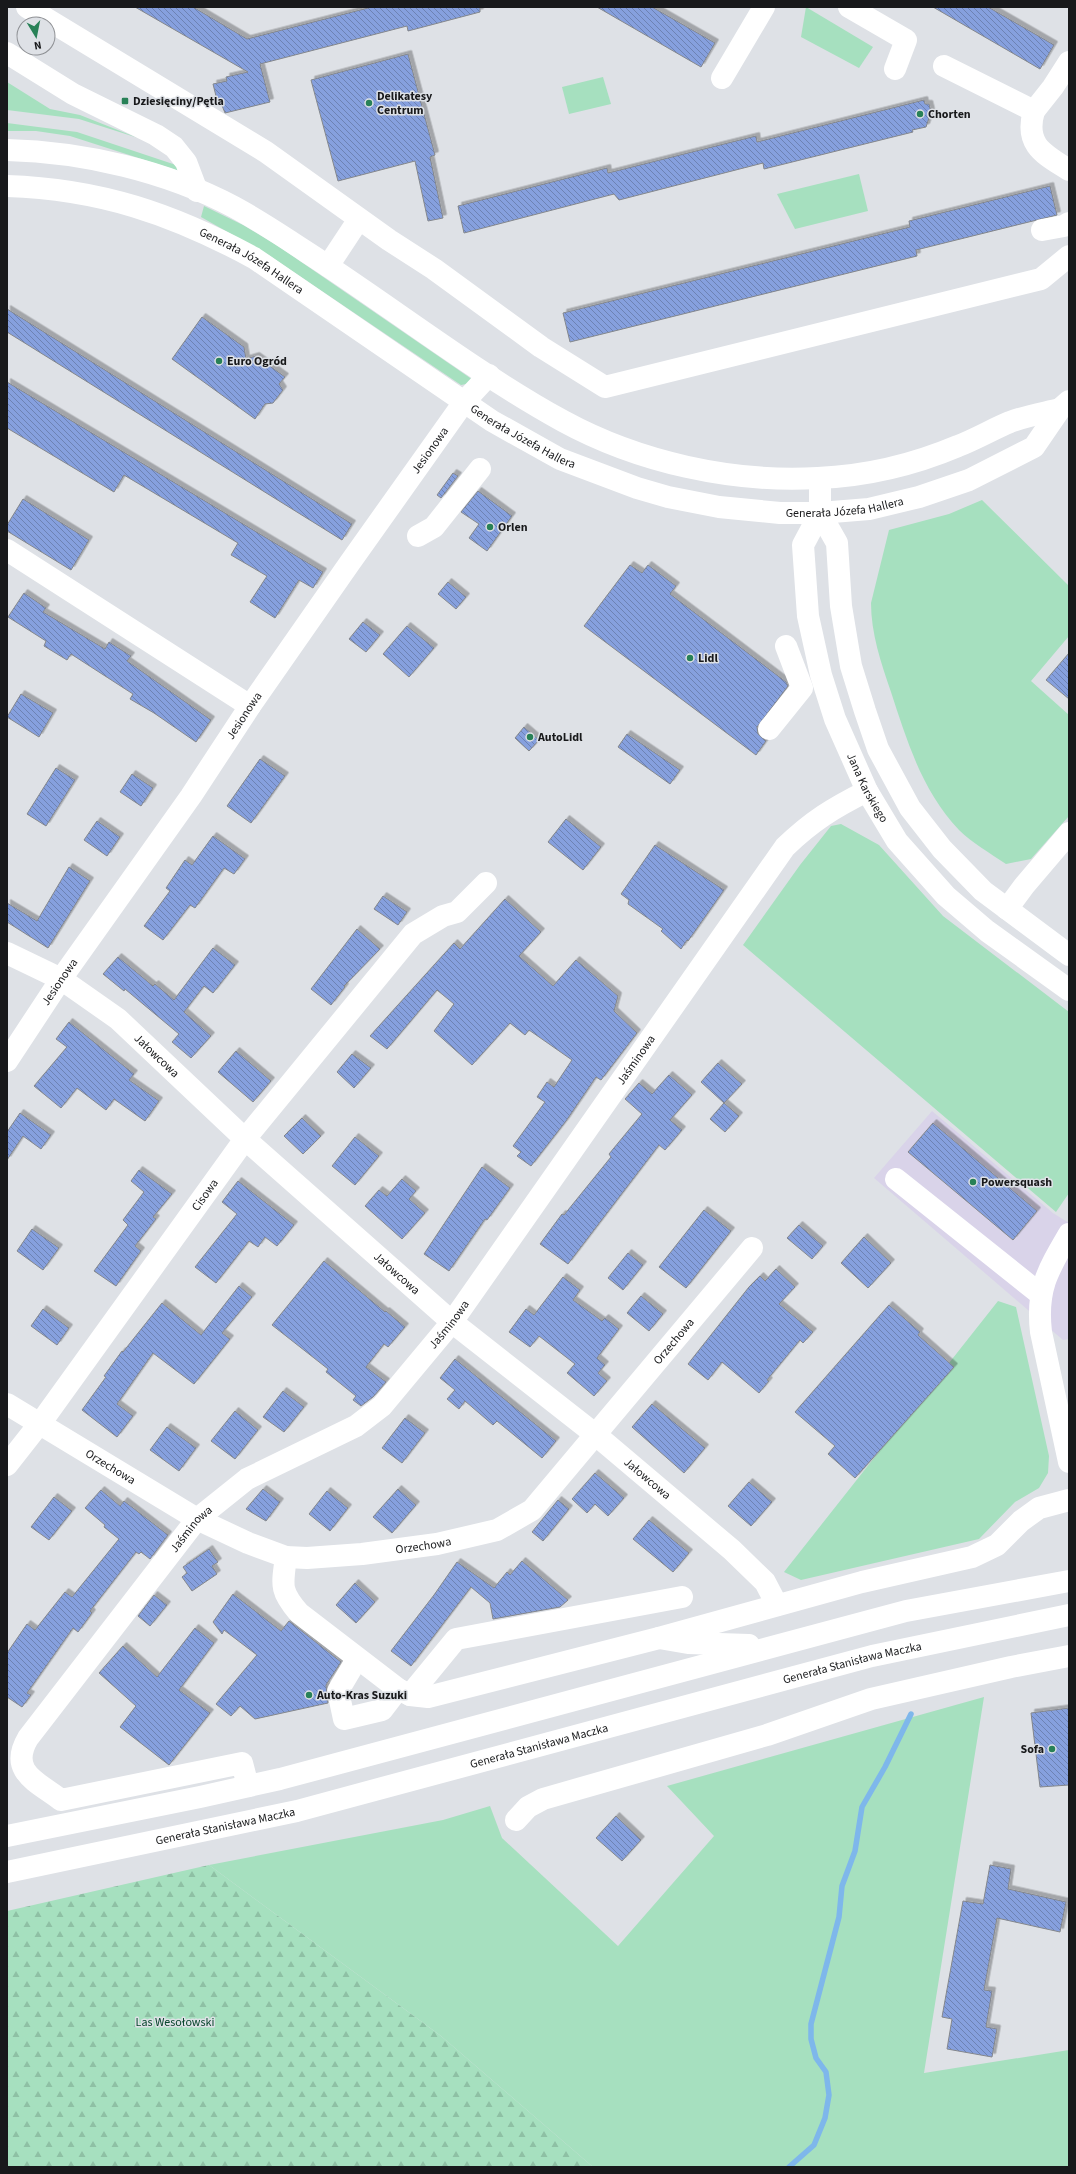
<svg xmlns="http://www.w3.org/2000/svg" width="1076" height="2174" font-family="'Source Sans 3',sans-serif">
	<style>
		.commercial { fill: #d9d3e9 }
		.green { fill: #a6e0bf }
		.forest { fill: url(#forest-firs) }
		.lines { fill: none; stroke-linecap: round; stroke-linejoin: round }
		.stream { stroke: #7eb7eb; stroke-width: 5.5 }
		.building { fill: url(#building-back-hatch); stroke: #84878c; filter: url(#shadow) }
		.minor { stroke: #fff; stroke-width: 22 }
		.major { stroke: #fff; stroke-width: 22 }
		.highway { stroke: #fff; stroke-width: 22 }
		.poi-dot { fill: #288157; stroke: #dee1e6; stroke-width: 1.5 }
		.labels { text-anchor: middle; stroke-width: 3; stroke-linejoin: round; paint-order: stroke }
		.poi-label { font-size: 12px; font-weight: bold; fill: #18191b; stroke: #dee1e6; text-anchor: start }
		.street-label { font-size: 12px; fill: #18191b; stroke: #dee1e6 }
		.park-label { font-size: 12px; fill: #06452b; stroke: #dee1e6 }
	</style>
	<defs>
		<pattern id="forest-firs" width="22" height="20" patternUnits="userSpaceOnUse"><rect width="22" height="20" fill="#a6e0bf"/><path d="M5 1l3.5 6h-7zM16 11l3.5 6h-7z" fill="#8ec0a4"/></pattern>
		<pattern id="building-back-hatch" width="6" height="6" patternUnits="userSpaceOnUse"><rect width="6" height="6" fill="#86a0de"/><path d="M-1 5l2 2M0 0l6 6M5-1l2 2" fill="none" stroke="#6d82b3"/></pattern>
		<filter id="shadow"><feDropShadow dx="3.5" dy="-3.5" stdDeviation="0" flood-color="#0004"/></filter>
	</defs>
	<rect width="100%" height="100%" fill="#dee1e6"/>
	<path class="commercial" d="M 932,1111 L 1053,1213 L 1069,1223 L 1069,1339 L 1063,1340 L 874,1178 Z"/>
	<g class="green">
		<path d="M 806,7 L 873,47 L 859,68 L 801,37 Z"/>
		<path d="M 603,77 L 611,104 L 569,114 L 562,87 Z"/>
		<path d="M 7,82 L 50,109 L 80,115 L 138,138 L 79,119 L 7,110 Z"/>
		<path d="M 7,123 L 77,132 L 176,165 L 179,171 L 70,136 L 36,131 L 7,131 Z"/>
		<path d="M 859,174 L 868,211 L 795,229 L 777,194 Z"/>
		<path d="M 204,206 L 243,225 L 278,246 L 476,382 L 461,385 L 270,256 L 201,217 Z"/>
		<path d="M 982,500 L 1069,586 L 1069,636 L 1031,681 L 1069,715 L 1069,816 L 1031,859 L 1006,864 C 990,853 972,843 959,830 C 922,791 907,741 891,692 C 881,663 871,633 871,603 L 889,530 L 949,514 Z"/>
		<path d="M 841,824 L 879,845 L 943,916 L 1069,1012 L 1069,1193 L 1056,1212 L 743,945 L 800,865 L 831,826 Z"/>
		<path d="M 998,1301 L 1016,1307 L 1049,1456 L 1048,1473 L 1039,1488 L 1015,1502 L 979,1539 L 801,1580 L 784,1572 Z"/>
		<path d="M 984,1697 L 924,2073 L 1069,2050 L 1069,2167 L 593,2167 L 441,2036 L 209,1865 L 443,1820 L 490,1806 L 502,1838 L 618,1946 L 714,1836 L 667,1786 Z"/>
	</g>
	<path class="forest" d="M 209,1865 L 441,2036 L 593,2167 L 7,2167 L 7,1911 Z"/>
	<g class="lines">
		<path class="stream" d="M 789,2167 L 814,2145 L 825,2118 L 829,2095 L 826,2072 L 816,2058 L 811,2039 L 811,2024 L 839,1917 L 842,1886 L 855,1851 L 862,1807 L 885,1767 L 911,1714"/>
	</g>
	<g class="building">
		<path d="M 135,7 L 193,7 L 247,39 L 372,7 L 480,7 L 480,12 L 408,31 L 407,26 L 260,64 L 270,102 L 225,113 L 221,103 L 218,104 L 213,84 L 227,81 L 226,77 L 248,72 Z"/>
		<path d="M 597,7 L 652,7 L 715,43 L 701,67 Z"/>
		<path d="M 933,7 L 988,7 L 1054,45 L 1040,69 Z"/>
		<path d="M 408,54 L 435,155 L 430,157 L 443,218 L 428,221 L 415,161 L 338,181 L 311,80 Z"/>
		<path d="M 924,100 L 925,104 L 929,104 L 931,112 L 926,127 L 912,130 L 913,132 L 764,169 L 763,163 L 619,200 L 614,194 L 464,233 L 458,206 L 607,168 L 608,173 L 756,136 L 757,142 Z"/>
		<path d="M 1050,186 L 1057,215 L 916,250 L 917,256 L 570,342 L 563,313 L 910,227 L 909,221 Z"/>
		<path d="M 7,309 L 352,524 L 342,540 L 7,332 Z"/>
		<path d="M 202,317 L 244,347 L 246,359 L 256,356 L 285,377 L 279,384 L 283,390 L 273,403 L 265,404 L 255,419 L 172,359 Z"/>
		<path d="M 7,382 L 323,572 L 313,588 L 299,580 L 275,618 L 250,602 L 267,576 L 231,555 L 238,543 L 124,475 L 114,492 L 7,428 Z"/>
		<path d="M 453,473 L 458,476 L 441,498 L 437,495 Z"/>
		<path d="M 478,491 L 512,516 L 487,551 L 469,538 L 479,524 L 461,512 Z"/>
		<path d="M 23,499 L 89,540 L 71,570 L 7,531 L 7,525 Z"/>
		<path d="M 630,565 L 642,573 L 648,565 L 676,586 L 670,594 L 786,682 L 788,686 L 757,727 L 758,734 L 766,741 L 756,755 L 584,626 Z"/>
		<path d="M 448,582 L 466,597 L 456,609 L 438,594 Z"/>
		<path d="M 24,593 L 46,608 L 43,612 L 105,649 L 109,642 L 131,656 L 127,661 L 211,720 L 196,742 L 154,713 L 130,699 L 133,694 L 71,654 L 67,660 L 44,646 L 46,641 L 8,617 Z"/>
		<path d="M 363,622 L 380,635 L 366,652 L 349,639 Z"/>
		<path d="M 407,626 L 434,648 L 409,677 L 383,654 Z"/>
		<path d="M 1069,653 L 1069,699 L 1046,680 Z"/>
		<path d="M 21,694 L 53,713 L 39,737 L 7,717 Z"/>
		<path d="M 524,727 L 539,740 L 529,751 L 515,738 Z"/>
		<path d="M 627,734 L 680,770 L 670,784 L 618,747 Z"/>
		<path d="M 260,759 L 285,776 L 251,823 L 227,806 Z"/>
		<path d="M 56,768 L 75,780 L 46,826 L 27,814 Z"/>
		<path d="M 132,774 L 153,788 L 141,806 L 120,792 Z"/>
		<path d="M 566,819 L 601,847 L 583,870 L 548,842 Z"/>
		<path d="M 97,821 L 120,837 L 107,856 L 84,840 Z"/>
		<path d="M 213,836 L 245,859 L 234,874 L 224,868 L 195,908 L 190,905 L 163,940 L 144,926 L 170,891 L 166,888 L 185,860 L 192,865 Z"/>
		<path d="M 655,845 L 724,890 L 688,941 L 687,940 L 681,949 L 661,931 L 663,929 L 628,904 L 629,900 L 621,894 Z"/>
		<path d="M 69,867 L 90,881 L 48,948 L 7,922 L 7,903 L 37,921 Z"/>
		<path d="M 383,896 L 407,912 L 398,925 L 374,909 Z"/>
		<path d="M 505,899 L 541,932 L 519,956 L 553,986 L 576,960 L 618,996 L 614,1011 L 637,1033 L 601,1080 L 596,1077 L 566,1121 L 531,1166 L 517,1156 L 521,1152 L 513,1146 L 545,1102 L 537,1097 L 547,1082 L 554,1087 L 572,1060 L 529,1030 L 525,1035 L 510,1023 L 472,1065 L 434,1031 L 454,1004 L 437,990 L 387,1049 L 370,1036 L 454,943 L 460,949 Z"/>
		<path d="M 357,929 L 380,949 L 344,986 L 345,987 L 331,1005 L 311,989 Z"/>
		<path d="M 213,948 L 235,965 L 213,993 L 204,986 L 184,1012 L 211,1036 L 191,1058 L 172,1042 L 179,1034 L 125,989 L 124,991 L 103,974 L 118,957 L 153,986 L 155,984 L 174,1000 Z"/>
		<path d="M 69,1022 L 134,1074 L 129,1080 L 159,1101 L 145,1121 L 114,1099 L 106,1110 L 77,1088 L 61,1108 L 34,1086 L 67,1047 L 56,1039 Z"/>
		<path d="M 236,1051 L 271,1081 L 253,1102 L 218,1072 Z"/>
		<path d="M 352,1054 L 371,1068 L 354,1088 L 337,1072 Z"/>
		<path d="M 718,1063 L 742,1084 L 724,1103 L 701,1082 Z"/>
		<path d="M 669,1075 L 692,1095 L 670,1120 L 682,1130 L 665,1150 L 659,1145 L 568,1264 L 540,1244 L 562,1214 L 564,1215 L 611,1157 L 609,1154 L 642,1114 L 625,1099 L 639,1083 L 652,1094 Z"/>
		<path d="M 724,1103 L 739,1116 L 725,1132 L 710,1119 Z"/>
		<path d="M 20,1113 L 51,1135 L 41,1149 L 23,1136 L 7,1160 L 7,1132 Z"/>
		<path d="M 302,1118 L 321,1136 L 303,1154 L 284,1136 Z"/>
		<path d="M 933,1123 L 1037,1211 L 1013,1240 L 908,1152 Z"/>
		<path d="M 355,1137 L 379,1156 L 355,1185 L 332,1166 Z"/>
		<path d="M 482,1167 L 510,1188 L 487,1220 L 485,1219 L 449,1271 L 424,1254 Z"/>
		<path d="M 139,1170 L 172,1194 L 153,1217 L 156,1219 L 135,1246 L 141,1251 L 116,1286 L 94,1271 L 128,1225 L 123,1220 L 144,1192 L 131,1181 Z"/>
		<path d="M 402,1179 L 416,1191 L 409,1199 L 425,1213 L 402,1239 L 365,1206 L 379,1190 L 387,1196 Z"/>
		<path d="M 238,1181 L 294,1225 L 277,1246 L 265,1237 L 258,1247 L 249,1241 L 216,1283 L 195,1267 L 237,1214 L 222,1202 Z"/>
		<path d="M 704,1210 L 731,1231 L 686,1288 L 659,1267 Z"/>
		<path d="M 799,1225 L 823,1246 L 812,1259 L 787,1238 Z"/>
		<path d="M 32,1229 L 59,1248 L 43,1270 L 17,1251 Z"/>
		<path d="M 864,1237 L 891,1263 L 868,1288 L 841,1263 Z"/>
		<path d="M 628,1253 L 643,1265 L 623,1290 L 608,1278 Z"/>
		<path d="M 324,1261 L 385,1312 L 386,1311 L 405,1327 L 388,1347 L 384,1344 L 366,1367 L 386,1382 L 373,1397 L 361,1406 L 353,1400 L 356,1396 L 326,1372 L 328,1369 L 272,1325 Z"/>
		<path d="M 776,1269 L 795,1287 L 779,1304 L 813,1332 L 803,1343 L 800,1340 L 767,1380 L 769,1381 L 759,1393 L 722,1362 L 708,1380 L 688,1364 L 749,1287 L 760,1276 L 765,1281 Z"/>
		<path d="M 563,1277 L 580,1290 L 573,1300 L 602,1321 L 605,1318 L 619,1329 L 597,1358 L 605,1365 L 598,1373 L 607,1381 L 594,1396 L 567,1373 L 575,1364 L 539,1336 L 530,1347 L 509,1332 L 526,1309 L 534,1315 Z"/>
		<path d="M 239,1286 L 252,1297 L 222,1333 L 230,1339 L 194,1384 L 153,1353 L 117,1404 L 133,1416 L 117,1437 L 82,1410 L 106,1377 L 104,1376 L 122,1351 L 123,1352 L 162,1303 L 201,1335 Z"/>
		<path d="M 641,1296 L 663,1314 L 649,1331 L 627,1313 Z"/>
		<path d="M 889,1305 L 920,1332 L 918,1335 L 954,1367 L 855,1478 L 828,1454 L 835,1446 L 795,1412 Z"/>
		<path d="M 43,1309 L 69,1328 L 57,1345 L 31,1326 Z"/>
		<path d="M 455,1359 L 556,1441 L 542,1458 L 497,1421 L 493,1425 L 465,1401 L 459,1409 L 447,1399 L 455,1390 L 440,1378 Z"/>
		<path d="M 283,1391 L 304,1407 L 284,1432 L 263,1417 Z"/>
		<path d="M 652,1404 L 705,1448 L 684,1473 L 632,1427 Z"/>
		<path d="M 235,1411 L 258,1430 L 235,1459 L 211,1441 Z"/>
		<path d="M 405,1418 L 425,1433 L 402,1463 L 382,1448 Z"/>
		<path d="M 167,1427 L 196,1448 L 179,1471 L 150,1450 Z"/>
		<path d="M 595,1473 L 624,1498 L 608,1516 L 595,1504 L 587,1513 L 572,1499 Z"/>
		<path d="M 749,1482 L 772,1502 L 751,1526 L 728,1506 Z"/>
		<path d="M 263,1489 L 280,1502 L 266,1521 L 246,1509 Z"/>
		<path d="M 398,1489 L 416,1505 L 392,1533 L 373,1517 Z"/>
		<path d="M 101,1490 L 120,1506 L 124,1501 L 168,1535 L 150,1559 L 141,1552 L 139,1554 L 136,1552 L 90,1611 L 92,1613 L 78,1632 L 73,1628 L 27,1693 L 31,1695 L 22,1707 L 7,1697 L 7,1653 L 27,1624 L 35,1630 L 65,1592 L 72,1597 L 119,1539 L 104,1527 L 105,1525 L 85,1508 Z"/>
		<path d="M 327,1491 L 348,1508 L 330,1531 L 309,1514 Z"/>
		<path d="M 54,1497 L 72,1511 L 49,1540 L 31,1527 Z"/>
		<path d="M 558,1500 L 569,1509 L 543,1541 L 532,1532 Z"/>
		<path d="M 649,1520 L 689,1553 L 673,1572 L 633,1539 Z"/>
		<path d="M 209,1549 L 218,1562 L 212,1566 L 217,1574 L 192,1591 L 182,1577 L 187,1573 L 183,1567 Z"/>
		<path d="M 522,1561 L 568,1600 L 560,1607 L 493,1619 L 490,1603 L 471,1587 L 411,1666 L 391,1651 L 434,1595 L 457,1562 L 494,1588 L 507,1572 L 510,1575 Z"/>
		<path d="M 355,1583 L 375,1602 L 356,1623 L 336,1605 Z"/>
		<path d="M 233,1594 L 281,1631 L 289,1621 L 341,1662 L 326,1685 L 328,1703 L 255,1719 L 240,1706 L 231,1716 L 216,1704 L 257,1655 L 224,1630 L 222,1634 L 213,1622 Z"/>
		<path d="M 154,1595 L 167,1605 L 150,1626 L 138,1616 Z"/>
		<path d="M 195,1628 L 214,1643 L 179,1690 L 210,1713 L 169,1765 L 120,1727 L 136,1706 L 99,1673 L 123,1646 L 157,1677 Z"/>
		<path d="M 1069,1708 L 1069,1785 L 1040,1787 L 1031,1713 Z"/>
		<path d="M 616,1816 L 641,1840 L 622,1861 L 596,1838 Z"/>
		<path d="M 990,1865 L 1011,1869 L 1008,1889 L 1066,1902 L 1060,1932 L 997,1918 L 984,1990 L 992,1991 L 986,2027 L 997,2029 L 992,2057 L 947,2049 L 952,2019 L 942,2017 L 963,1901 L 983,1904 Z"/>
	</g>
	<g class="lines">
		<g class="minor">
			<path d="M 27,7 L 266,152 L 389,240 L 434,269 L 541,347 L 605,387 L 1041,279 L 1069,256"/>
			<path d="M 849,7 L 906,40 L 895,69"/>
			<path d="M 7,53 L 73,94 L 156,135 L 174,147 L 186,162 L 197,191"/>
			<path d="M 944,66 L 1034,111 L 1053,87 L 1069,62"/>
			<path d="M 722,78 L 764,7"/>
			<path d="M 1034,111 C 1024,145 1044,154 1069,170"/>
			<path d="M 1042,230 L 1064,226 L 1069,223"/>
			<path d="M 328,266 L 359,219"/>
			<path id="s1" d="M 820,478 L 820,513 L 803,545 L 808,616 L 821,675 L 835,719 L 867,791 L 897,841 L 946,896 L 987,931 L 1069,990"/>
			<path d="M 820,513 L 837,543 L 841,606 L 851,666 L 865,711 L 878,749 L 910,808 L 942,849 L 983,891 L 1069,955"/>
			<path d="M 418,536 L 434,527 L 480,469"/>
			<path d="M 7,550 L 250,706"/>
			<path d="M 769,729 L 802,688 L 786,646"/>
			<path d="M 1007,909 L 1024,886 L 1069,833"/>
			<path id="s2" d="M 7,953 L 61,979 L 118,1019 L 245,1139 L 452,1322 L 596,1435 L 732,1550 L 765,1582 L 777,1605"/>
			<path id="s3" d="M 7,1061 L 61,979 L 191,796 L 250,706 L 349,564 L 464,402 L 489,375"/>
			<path d="M 896,1179 L 1040,1294"/>
			<path d="M 1069,1234 C 1048,1270 1036,1289 1041,1332 L 1069,1462"/>
			<path id="s4" d="M 7,1404 L 197,1519 L 248,1543 L 286,1557 L 307,1558 L 362,1554 L 437,1544 L 497,1530 L 532,1510 L 752,1248"/>
			<path id="s5" d="M 7,1465 L 47,1414 L 245,1139 L 413,934 L 443,916 L 457,912 L 486,883"/>
			<path d="M 286,1557 C 282,1586 280,1591 299,1613 L 398,1689 L 410,1695 L 428,1697 L 659,1638 L 862,1582 L 972,1557 L 997,1545 L 1021,1521 L 1039,1508 L 1069,1500"/>
			<path d="M 357,1659 L 338,1691 L 344,1719 L 382,1710 L 398,1689"/>
			<path d="M 410,1695 L 456,1639 L 682,1597"/>
			<path id="s6" d="M 248,1786 L 242,1763 L 61,1800 C 38,1782 8,1772 28,1738 L 197,1519 L 247,1479 L 356,1426 L 382,1406 L 452,1322 L 785,847 C 812,821 833,808 867,791"/>
			<path d="M 516,1820 L 528,1807 L 543,1799 L 767,1735 L 871,1699 L 1011,1667 L 1069,1656"/>
		</g>
		<g class="major">
			<path d="M 7,150 C 84,152 166,171 234,207 C 260,221 284,237 308,253 C 393,308 474,372 563,421 C 638,462 732,483 818,478 C 867,476 913,465 958,446 C 976,439 993,429 1010,422 C 1026,416 1044,413 1060,409"/>
			<path id="s7" d="M 7,186 C 100,189 173,214 254,258 L 492,421 L 560,459 L 637,488 L 668,497 L 719,507 L 780,513 L 820,513 L 869,509 L 919,497 L 969,480 L 1034,447 L 1060,409 L 1069,401"/>
		</g>
		<g class="highway">
			<path d="M 659,1638 L 688,1643 L 749,1645"/>
			<path d="M 7,1836 L 200,1797 L 280,1779 L 906,1611 L 1069,1581"/>
			<path id="s8" d="M 7,1872 L 297,1811 L 872,1656 L 1069,1615"/>
		</g>
	</g>
	<g class="poi-dot">
		<rect x="121" y="97" width="8" height="8" rx="2"/>
		<circle cx="369" cy="103" r="4"/>
		<circle cx="920" cy="114" r="4"/>
		<circle cx="219" cy="361" r="4"/>
		<circle cx="490" cy="527" r="4"/>
		<circle cx="690" cy="658" r="4"/>
		<circle cx="530" cy="737" r="4"/>
		<circle cx="973" cy="1182" r="4"/>
		<circle cx="309" cy="1695" r="4"/>
		<circle cx="1052" cy="1749" r="4"/>
	</g>
	<g class="labels">
		<g class="poi-label">
			<text x="377" y="100">Delikatesy<tspan x="377" dy="14">Centrum</tspan></text>
			<text x="133" y="105">Dziesięciny/Pętla</text>
			<text x="928" y="118">Chorten</text>
			<text x="227" y="365">Euro Ogród</text>
			<text x="498" y="531">Orlen</text>
			<text x="698" y="662">Lidl</text>
			<text x="538" y="741">AutoLidl</text>
			<text x="981" y="1186">Powersquash</text>
			<text x="317" y="1699">Auto-Kras Suzuki</text>
			<text x="1044" y="1753" text-anchor="end">Sofa</text>
		</g>
		<g class="street-label">
			<text dy="4" stroke="none"><textPath href="#s7" startOffset="259">Generała Józefa Hallera</textPath></text>
			<text dy="4" stroke="none"><textPath href="#s7" startOffset="583">Generała Józefa Hallera</textPath></text>
			<text dy="4" stroke="none"><textPath href="#s3" startOffset="743">Jesionowa</textPath></text>
			<text dy="4" stroke="none"><textPath href="#s7" startOffset="919">Generała Józefa Hallera</textPath></text>
			<text dy="4" stroke="none"><textPath href="#s3" startOffset="419">Jesionowa</textPath></text>
			<text dy="4" stroke="none"><textPath href="#s1" startOffset="325">Jana Karskiego</textPath></text>
			<text dy="4" stroke="none"><textPath href="#s3" startOffset="95">Jesionowa</textPath></text>
			<text dy="4" stroke="none"><textPath href="#s2" startOffset="183">Jałowcowa</textPath></text>
			<text dy="4" stroke="none"><textPath href="#s6" startOffset="1214">Jaśminowa</textPath></text>
			<text dy="4" stroke="none"><textPath href="#s5" startOffset="335">Cisowa</textPath></text>
			<text dy="4" stroke="none"><textPath href="#s2" startOffset="507">Jałowcowa</textPath></text>
			<text dy="4" stroke="none"><textPath href="#s6" startOffset="890">Jaśminowa</textPath></text>
			<text dy="4" stroke="none"><textPath href="#s4" startOffset="793">Orzechowa</textPath></text>
			<text dy="4" stroke="none"><textPath href="#s4" startOffset="121">Orzechowa</textPath></text>
			<text dy="4" stroke="none"><textPath href="#s2" startOffset="831">Jałowcowa</textPath></text>
			<text dy="4" stroke="none"><textPath href="#s6" startOffset="555">Jaśminowa</textPath></text>
			<text dy="4" stroke="none"><textPath href="#s4" startOffset="457">Orzechowa</textPath></text>
			<text dy="4" stroke="none"><textPath href="#s8" startOffset="871">Generała Stanisława Maczka</textPath></text>
			<text dy="4" stroke="none"><textPath href="#s8" startOffset="547">Generała Stanisława Maczka</textPath></text>
			<text dy="4" stroke="none"><textPath href="#s8" startOffset="223">Generała Stanisława Maczka</textPath></text>
		</g>
		<g class="park-label">
			<text x="175" y="2026">Las Wesołowski</text>
		</g>
	</g>
	<rect width="1076" height="2174" fill="none" stroke="#18191b" stroke-width="16"/>
	<g transform="translate(36 36) rotate(170)"><circle r="19" fill="#dee1e6" stroke="#8f9195"/>
	<path d="M0-3L7 15L0 10L-7 15Z" fill="#288157"/>
	<text y="-6" font-size="11" font-weight="bold" text-anchor="middle" fill="#18191b">N</text>
	</g>
</svg>
